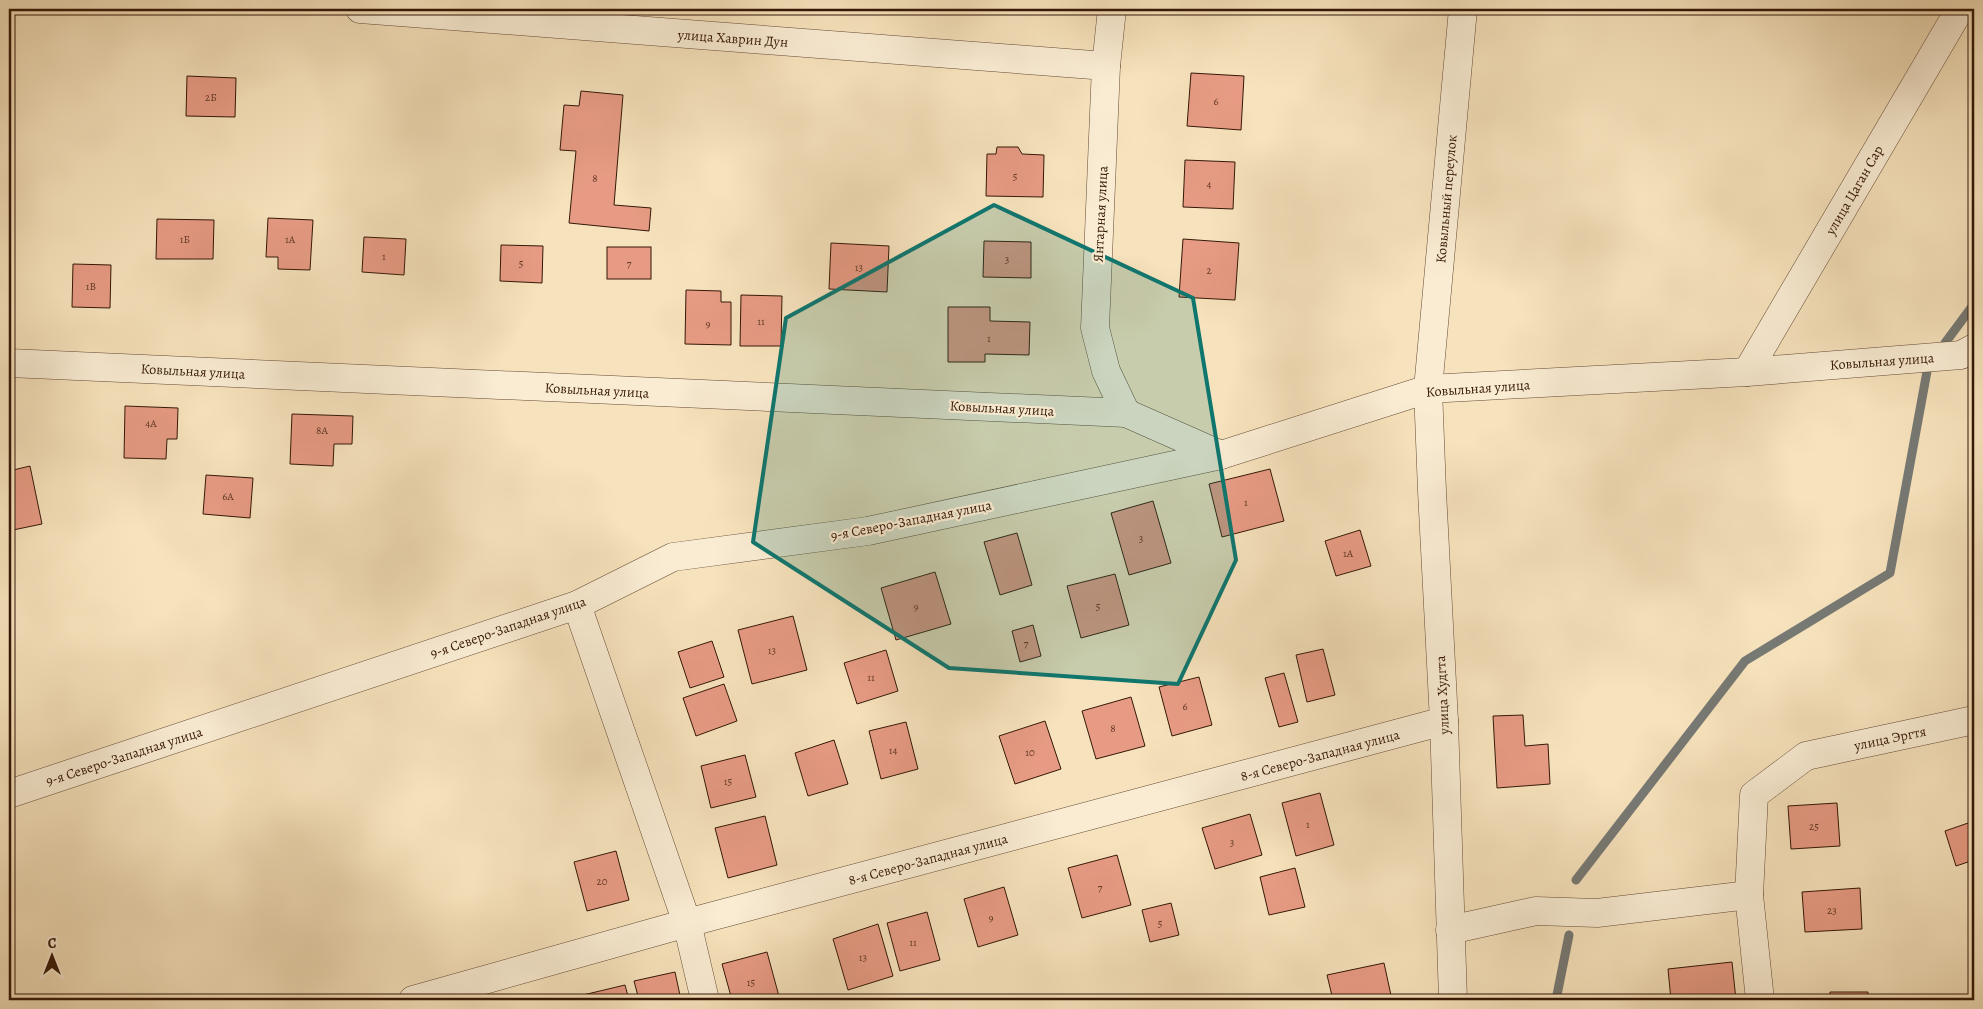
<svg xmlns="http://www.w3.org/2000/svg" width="1983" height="1009" font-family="Alegreya,serif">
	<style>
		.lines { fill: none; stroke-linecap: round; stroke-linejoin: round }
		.stream { stroke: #777974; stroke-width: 9 }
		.building { fill: #e79b84; stroke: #351706 }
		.minor-casing { stroke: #654a34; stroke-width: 29 }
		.minor { stroke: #f9ecd3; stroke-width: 28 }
		.marked { fill: #0f766e; fill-opacity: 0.2; stroke: #0f766e; stroke-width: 4; stroke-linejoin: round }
		.labels { text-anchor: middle; stroke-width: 4.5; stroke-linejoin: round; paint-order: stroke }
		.number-label { font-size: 11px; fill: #623826 }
		.street-label { font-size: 14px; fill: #351706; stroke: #f9ecd3 }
	</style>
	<rect width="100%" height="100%" fill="#f6e2bc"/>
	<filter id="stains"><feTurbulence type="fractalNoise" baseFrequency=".004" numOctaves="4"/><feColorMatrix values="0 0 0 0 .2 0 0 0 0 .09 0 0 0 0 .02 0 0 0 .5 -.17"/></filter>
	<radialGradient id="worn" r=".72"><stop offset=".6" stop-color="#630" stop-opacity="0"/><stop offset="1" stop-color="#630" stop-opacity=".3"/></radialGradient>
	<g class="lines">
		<g class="stream">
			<path d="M 1945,343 L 1974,304"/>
			<path d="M 1576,880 L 1745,661 L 1890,573 L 1928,366"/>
			<path d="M 1556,1000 L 1569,935"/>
		</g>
	</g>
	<g class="building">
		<path d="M 1191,73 L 1244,76 L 1241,130 L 1187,126 Z"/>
		<path d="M 187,76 L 236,78 L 235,117 L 186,116 Z"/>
		<path d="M 581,91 L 623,95 L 614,205 L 651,208 L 649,231 L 569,223 L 576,151 L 560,150 L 564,105 L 579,106 Z"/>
		<path d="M 997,147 L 1018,147 L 1022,154 L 1044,155 L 1043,197 L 986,196 L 987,154 L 996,154 Z"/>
		<path d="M 1185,160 L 1235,162 L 1233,209 L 1183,207 Z"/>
		<path d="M 268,218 L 313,220 L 310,270 L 278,269 L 278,257 L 266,257 Z"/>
		<path d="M 157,219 L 214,220 L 213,259 L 156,259 Z"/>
		<path d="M 364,237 L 406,239 L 404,275 L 362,272 Z"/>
		<path d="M 1183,239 L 1239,243 L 1235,300 L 1179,297 Z"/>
		<path d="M 984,241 L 1031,242 L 1031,278 L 983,277 Z"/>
		<path d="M 831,243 L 889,246 L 887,292 L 829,289 Z"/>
		<path d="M 501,245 L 543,246 L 542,283 L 500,281 Z"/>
		<rect x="607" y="247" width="44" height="32"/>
		<path d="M 73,264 L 111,265 L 110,308 L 72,307 Z"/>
		<path d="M 686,290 L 721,291 L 721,302 L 731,302 L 731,345 L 685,344 Z"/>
		<path d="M 741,295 L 782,296 L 781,346 L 740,346 Z"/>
		<path d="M 948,307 L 990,307 L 990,321 L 1030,322 L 1029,355 L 985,354 L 985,362 L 948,362 Z"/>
		<path d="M 125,406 L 178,408 L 177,439 L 167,439 L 166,459 L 124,458 Z"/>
		<path d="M 292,414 L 353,416 L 352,444 L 334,444 L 333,466 L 290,464 Z"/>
		<path d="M 30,466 L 42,524 L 13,530 L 9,515 L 9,471 Z"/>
		<path d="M 1270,469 L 1284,521 L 1222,537 L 1209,484 Z"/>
		<path d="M 206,475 L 253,478 L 250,518 L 203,514 Z"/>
		<path d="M 1153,501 L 1171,563 L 1129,575 L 1111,513 Z"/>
		<path d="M 1360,530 L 1371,566 L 1336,576 L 1325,541 Z"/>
		<path d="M 1017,533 L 1032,585 L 1000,595 L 984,542 Z"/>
		<path d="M 935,572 L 951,624 L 896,640 L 881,588 Z"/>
		<path d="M 1115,574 L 1129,625 L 1081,638 L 1067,586 Z"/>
		<path d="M 793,616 L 807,670 L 752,684 L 738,630 Z"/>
		<path d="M 1033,625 L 1041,656 L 1020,662 L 1012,631 Z"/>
		<path d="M 712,641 L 724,677 L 690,688 L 678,652 Z"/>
		<path d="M 1323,649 L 1335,695 L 1307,702 L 1296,655 Z"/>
		<path d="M 886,650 L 898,691 L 857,704 L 844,663 Z"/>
		<path d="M 1284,673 L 1298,722 L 1279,727 L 1265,678 Z"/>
		<path d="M 1199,677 L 1212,725 L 1172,736 L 1159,687 Z"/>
		<path d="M 724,684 L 737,721 L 696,736 L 683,698 Z"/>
		<path d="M 1131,697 L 1145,746 L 1096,759 L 1082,711 Z"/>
		<path d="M 1523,715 L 1525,746 L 1548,744 L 1550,784 L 1497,788 L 1493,716 Z"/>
		<path d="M 1045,721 L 1061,769 L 1015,784 L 999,736 Z"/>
		<path d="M 906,722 L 918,769 L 881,779 L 869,731 Z"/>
		<path d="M 834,740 L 848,784 L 808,796 L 795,753 Z"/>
		<path d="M 745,755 L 756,797 L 711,808 L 701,766 Z"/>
		<path d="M 1320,793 L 1334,845 L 1296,856 L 1282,803 Z"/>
		<path d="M 1837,803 L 1840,846 L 1791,849 L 1788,806 Z"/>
		<path d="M 1250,814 L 1262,855 L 1215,869 L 1202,828 Z"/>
		<path d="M 765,816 L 777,865 L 728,878 L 715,828 Z"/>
		<path d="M 1974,821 L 1974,860 L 1956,866 L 1945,831 Z"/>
		<path d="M 616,851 L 629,900 L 587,911 L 574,862 Z"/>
		<path d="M 1117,855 L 1131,905 L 1082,918 L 1068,868 Z"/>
		<path d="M 1295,868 L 1305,907 L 1269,915 L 1260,877 Z"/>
		<path d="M 1004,887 L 1018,935 L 978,947 L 964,899 Z"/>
		<path d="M 1860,888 L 1862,929 L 1805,932 L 1802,892 Z"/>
		<path d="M 1171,903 L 1179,935 L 1150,942 L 1142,910 Z"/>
		<path d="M 927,912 L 940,960 L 900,971 L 887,923 Z"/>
		<path d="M 878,924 L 893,976 L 848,990 L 833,939 Z"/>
		<path d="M 767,952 L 780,1000 L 732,1000 L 722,964 Z"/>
		<path d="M 1732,962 L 1736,1000 L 1671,1000 L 1668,969 Z"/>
		<path d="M 1384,963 L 1392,1000 L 1333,1000 L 1327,975 Z"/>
		<path d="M 675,972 L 681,1000 L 639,1000 L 634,981 Z"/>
		<path d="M 625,985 L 629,1000 L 584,1000 L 583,995 Z"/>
		<path d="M 1830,992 L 1868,992 L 1868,1000 L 1818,1000 L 1830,1000 Z"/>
	</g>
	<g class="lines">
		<defs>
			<g id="minor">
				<path d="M 360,9 L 1106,66"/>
				<path d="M 1112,9 L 1106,66 L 1095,328 L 1106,371 L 1126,413"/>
				<path d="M 9,363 L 1126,413 L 1221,455 L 1428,389 L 1747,372 L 1961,355 L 1974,348"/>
				<path d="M 1747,372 L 1960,9"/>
				<path d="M 577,605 L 687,923 L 705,1000"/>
				<path d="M 9,794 L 577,605 L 673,557 L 868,531 L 1221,455"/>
				<path d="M 1450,930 L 1536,911 L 1597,913 L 1749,895"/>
				<path d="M 413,1000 L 687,923 L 1444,721"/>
				<path d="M 1453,1000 L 1444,721 L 1432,491 L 1428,389 L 1463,9"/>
				<path d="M 1760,1000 L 1749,895 L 1754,795 L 1806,756 L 1974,720"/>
			</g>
		</defs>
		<use href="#minor" class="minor-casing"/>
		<use href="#minor" class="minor"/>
	</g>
	<path class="marked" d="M 994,205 L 1193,298 L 1236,560 L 1178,684 L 949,668 L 753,542 L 786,318 Z"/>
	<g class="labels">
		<g class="number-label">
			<text x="211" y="101">2Б</text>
			<text x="1216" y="105">6</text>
			<text x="1015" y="180">5</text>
			<text x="595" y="182">8</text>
			<text x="1209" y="188">4</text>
			<text x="185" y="243">1Б</text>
			<text x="290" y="243">1А</text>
			<text x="384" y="260">1</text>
			<text x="1007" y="263">3</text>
			<text x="521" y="267">5</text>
			<text x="629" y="267">7</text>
			<text x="859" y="271">13</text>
			<text x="1209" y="274">2</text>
			<text x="91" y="290">1В</text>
			<text x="761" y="325">11</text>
			<text x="708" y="327">9</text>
			<text x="989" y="342">1</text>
			<text x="151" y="427">4А</text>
			<text x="322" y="434">8А</text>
			<text x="228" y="500">6А</text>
			<text x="1246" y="506">1</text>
			<text x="1141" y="542">3</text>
			<text x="1348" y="557">1А</text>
			<text x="916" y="610">9</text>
			<text x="1098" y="610">5</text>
			<text x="1026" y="647">7</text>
			<text x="772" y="654">13</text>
			<text x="871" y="681">11</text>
			<text x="1185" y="710">6</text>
			<text x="1113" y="732">8</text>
			<text x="893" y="754">14</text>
			<text x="1030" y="756">10</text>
			<text x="728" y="785">15</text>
			<text x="1308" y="828">1</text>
			<text x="1814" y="830">25</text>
			<text x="1232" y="846">3</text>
			<text x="602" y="885">20</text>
			<text x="1100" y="891">7</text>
			<text x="1832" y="914">23</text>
			<text x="991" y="921">9</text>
			<text x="1160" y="927">5</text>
			<text x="913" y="946">11</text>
			<text x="863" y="961">13</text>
			<text x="751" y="986">15</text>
		</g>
		<g class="street-label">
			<text transform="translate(733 38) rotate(4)" y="5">улица Хаврин Дун</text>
			<text transform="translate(1854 190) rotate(-60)" y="5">улица Цаган Сар</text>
			<text transform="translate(1446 199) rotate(-85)" y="5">Ковыльный переулок</text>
			<text transform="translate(1100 214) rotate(-87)" y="5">Янтарная улица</text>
			<text transform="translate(1882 361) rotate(-4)" y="5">Ковыльная улица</text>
			<text transform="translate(193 371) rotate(3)" y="5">Ковыльная улица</text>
			<text transform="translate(1478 388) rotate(-4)" y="5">Ковыльная улица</text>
			<text transform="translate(597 390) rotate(3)" y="5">Ковыльная улица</text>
			<text transform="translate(1002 408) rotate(3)" y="5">Ковыльная улица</text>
			<text transform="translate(911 520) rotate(-11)" y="5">9-я Северо-Западная улица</text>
			<text transform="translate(508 627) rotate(-19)" y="5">9-я Северо-Западная улица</text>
			<text transform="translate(1442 695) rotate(-93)" y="5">улица Худгта</text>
			<text transform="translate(1890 738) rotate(-12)" y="5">улица Эргтя</text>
			<text transform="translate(1320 755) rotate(-15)" y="5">8-я Северо-Западная улица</text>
			<text transform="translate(124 756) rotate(-18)" y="5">9-я Северо-Западная улица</text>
			<text transform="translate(928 859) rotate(-15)" y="5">8-я Северо-Западная улица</text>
		</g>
	</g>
	<rect width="1983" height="1009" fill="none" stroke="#f6e2bc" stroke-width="30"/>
	<rect x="10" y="10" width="1963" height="989" fill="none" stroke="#351706" stroke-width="2.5"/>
	<rect x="15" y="15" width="1953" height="979" fill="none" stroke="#351706"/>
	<g transform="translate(52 956)" stroke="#f9ecd3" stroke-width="4" paint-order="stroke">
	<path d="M0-4L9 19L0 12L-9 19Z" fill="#351706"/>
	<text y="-8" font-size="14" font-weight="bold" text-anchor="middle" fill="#351706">С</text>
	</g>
	<rect width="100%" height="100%" filter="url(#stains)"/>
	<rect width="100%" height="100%" fill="url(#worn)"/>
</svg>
